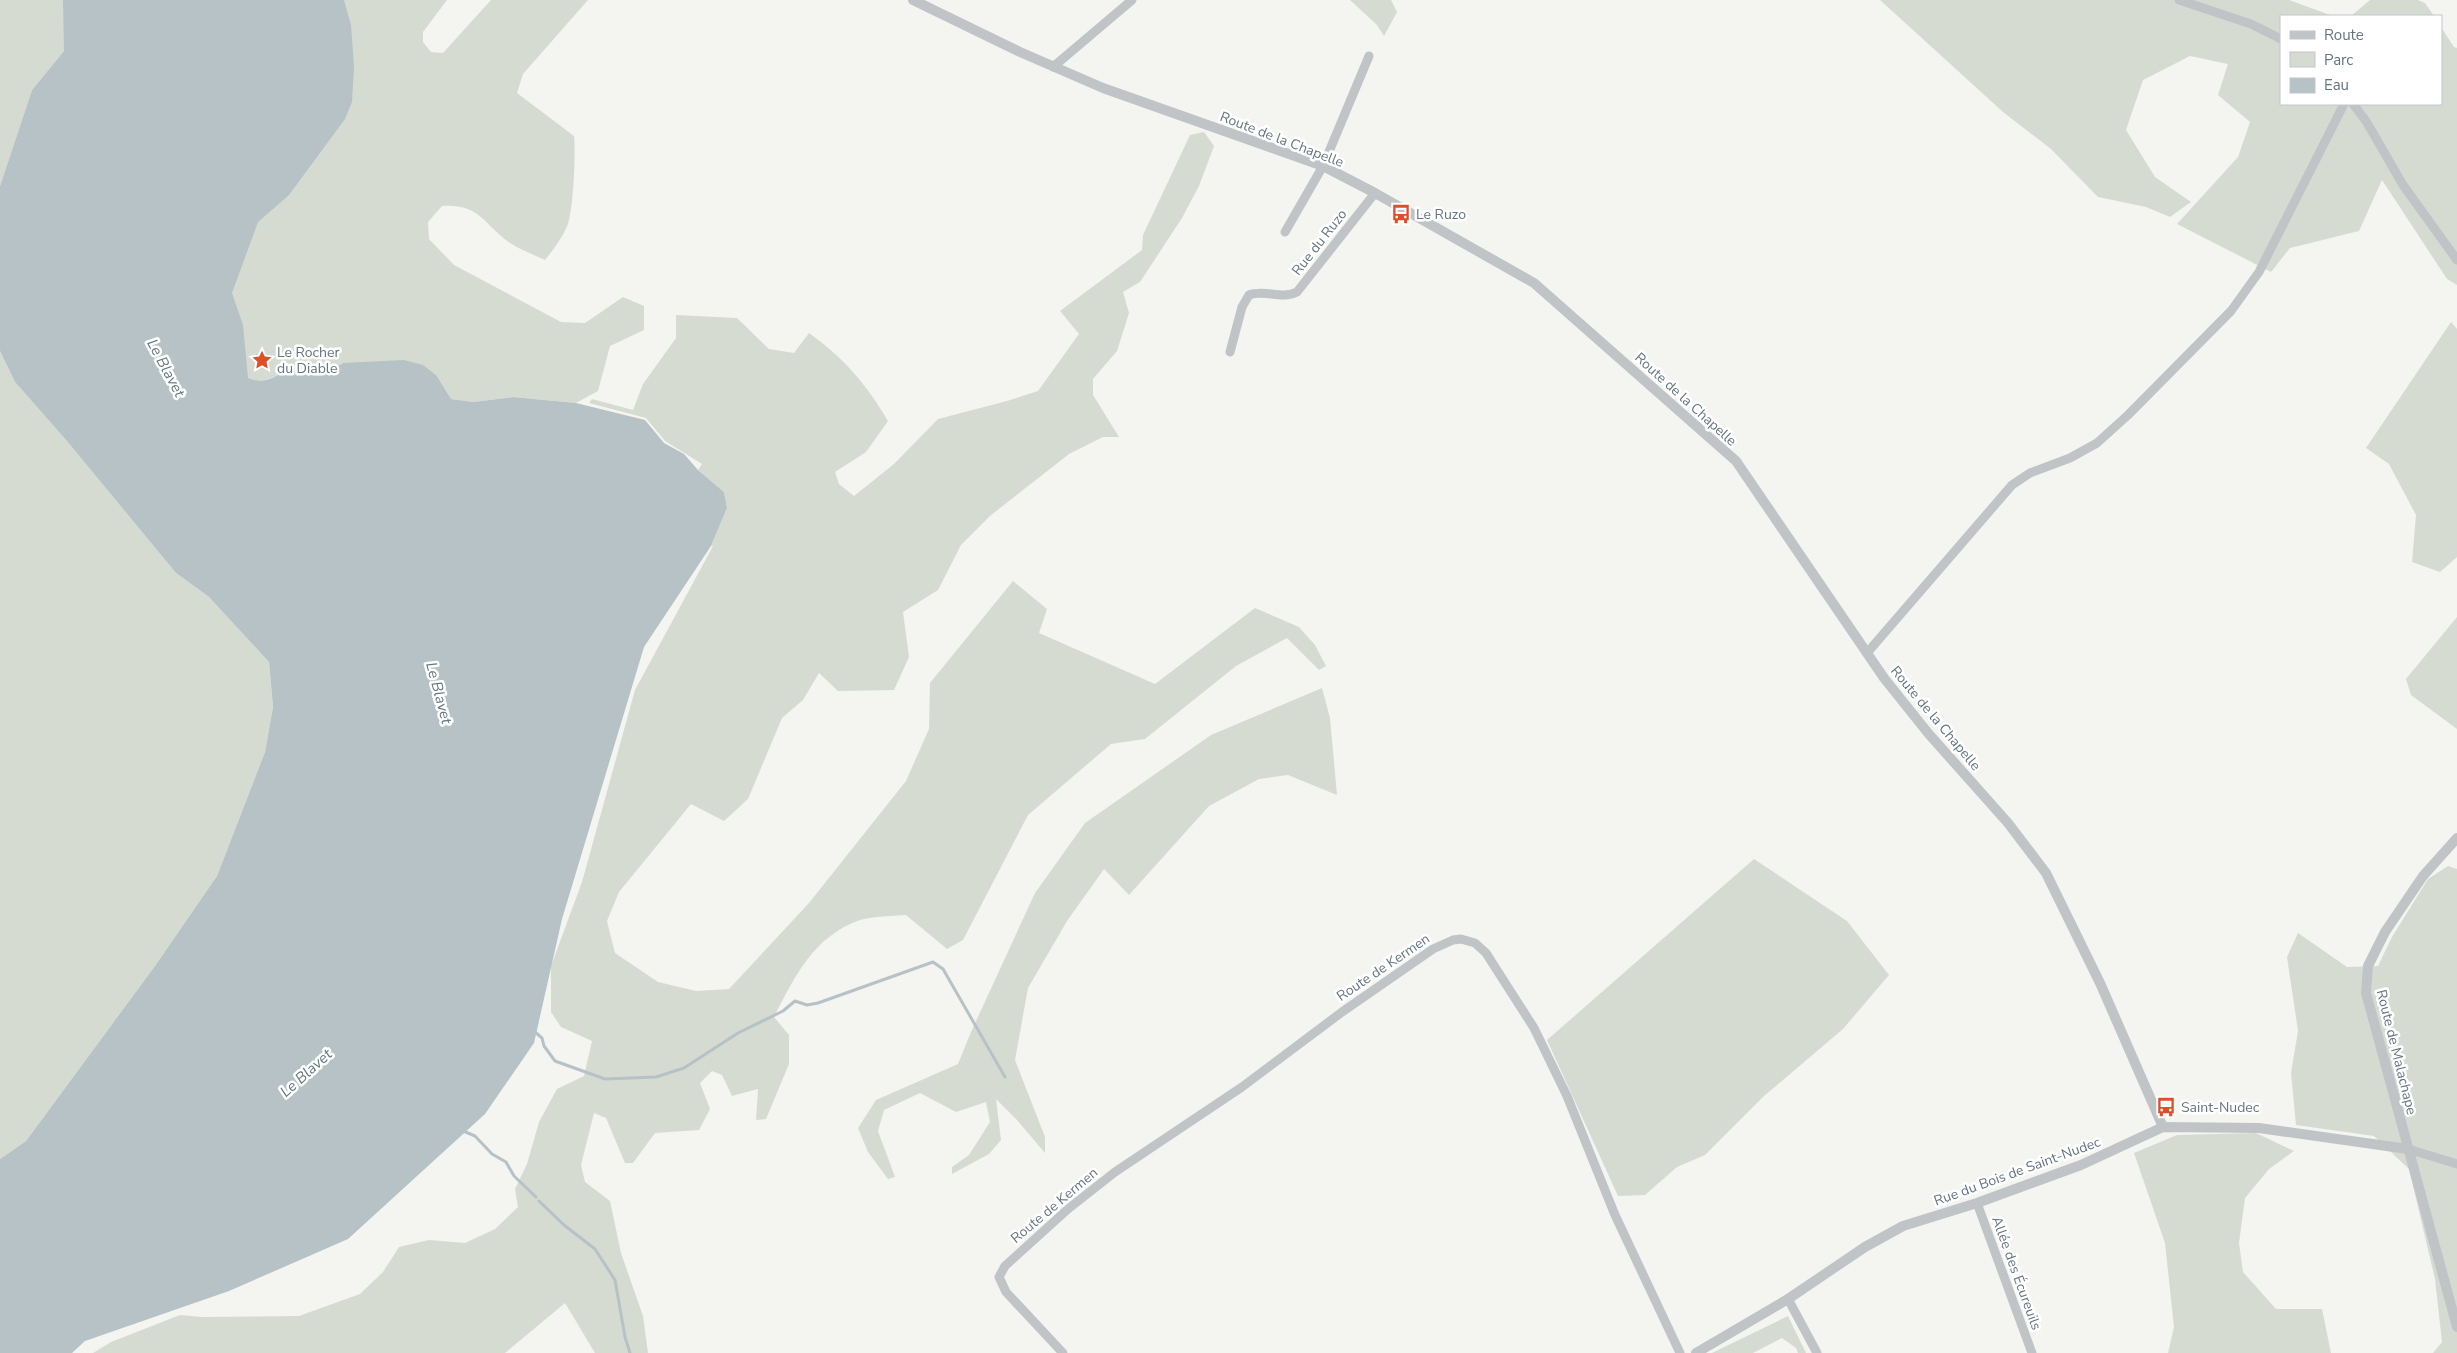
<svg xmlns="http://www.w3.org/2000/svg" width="2457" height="1353" font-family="'Nunito Sans',sans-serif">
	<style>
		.green { fill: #d6dbd2 }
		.water { fill: #b6c2c6 }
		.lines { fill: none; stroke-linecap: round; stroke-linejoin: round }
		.stream { stroke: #b6c2c6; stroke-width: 3 }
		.minor { stroke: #c0c4c7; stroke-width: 9 }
		.tertiary { stroke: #c0c4c7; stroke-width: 10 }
		.labels { text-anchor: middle; stroke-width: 5; stroke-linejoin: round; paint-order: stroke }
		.street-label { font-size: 14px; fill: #647581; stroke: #fff }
		.poi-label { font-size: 14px; fill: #647581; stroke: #fff; text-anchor: start }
		.water-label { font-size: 15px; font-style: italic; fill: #60777e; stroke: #fff }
	</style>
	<rect width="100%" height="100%" fill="#f4f4f1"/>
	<g class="green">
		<path d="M 0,0 L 78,0 L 64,51 L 32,90 L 0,186 Z"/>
		<path d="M 234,0 L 447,0 L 423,32 L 423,42 L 431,52 L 443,53 L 491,0 L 588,0 L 523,74 L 517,93 L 574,136 C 576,152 573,210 568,224 C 563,237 553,250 545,260 C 534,255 521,250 510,243 C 484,225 480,203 442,206 L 428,222 L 429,239 L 454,265 L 561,322 L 585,323 L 623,297 L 644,306 L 644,330 L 610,346 L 598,391 L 576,403 L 513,397 L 473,402 L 451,399 L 437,376 L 343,363 L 323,374 L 284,371 C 271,381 257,382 241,381 L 180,228 Z"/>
		<path d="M 1350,0 L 1391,0 L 1397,12 L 1384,36 L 1377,25 Z"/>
		<path d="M 1880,0 L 2289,0 L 2333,16 L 2281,16 L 2281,104 L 2441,104 L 2441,27 L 2454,47 L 2457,48 L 2457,285 L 2447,279 L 2382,180 L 2359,231 L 2290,248 L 2271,272 L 2177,224 L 2238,157 L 2250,122 L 2218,95 L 2228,64 L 2190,56 L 2143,80 L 2126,130 L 2155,177 L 2191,202 L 2170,217 L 2146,207 L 2098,197 L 2051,149 L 2003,112 Z"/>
		<path d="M 2370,0 L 2418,0 L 2425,3 L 2434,16 L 2351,16 Z"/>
		<path d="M 1204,132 L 1214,146 L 1199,186 L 1182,218 L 1140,282 L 1123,292 L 1129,313 L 1117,351 L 1093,379 L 1093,395 L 1119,437 L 1103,437 L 1069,454 L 990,516 L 961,545 L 938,590 L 903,612 L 909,657 L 894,690 L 838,691 L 819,673 L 803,700 L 782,718 L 748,799 L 724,821 L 691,804 L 619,892 L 607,921 L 615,953 L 658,982 L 696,991 L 729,989 L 809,903 L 906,781 L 929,729 L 930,683 L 1013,581 L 1047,609 L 1039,633 L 1155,684 L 1255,608 L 1299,627 L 1315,645 L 1326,666 L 1319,670 L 1287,638 L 1236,666 L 1145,739 L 1111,744 L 1028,815 L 963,940 L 947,949 L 906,915 C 892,916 874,916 860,920 C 814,936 795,976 774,1017 L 789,1035 L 789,1064 L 766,1119 L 756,1120 L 758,1089 L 732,1096 L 722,1075 L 712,1071 L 700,1083 L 710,1109 L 699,1130 L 655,1133 L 633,1163 L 625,1163 L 606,1118 L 594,1113 L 581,1165 L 585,1182 L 610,1201 L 621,1253 L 643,1316 L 648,1353 L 595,1353 L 565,1303 L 505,1353 L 93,1353 L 111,1342 L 180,1315 L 202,1317 L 299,1316 L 360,1294 L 383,1272 L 399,1247 L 429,1240 L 465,1243 L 495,1229 L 518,1207 L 515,1189 L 527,1164 L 539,1122 L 557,1089 L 584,1076 L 592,1041 L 561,1027 L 551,1012 L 551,966 L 582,882 L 635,690 L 713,546 L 711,546 L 727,508 L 724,492 L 698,470 L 702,464 L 665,441 L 646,418 L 589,403 L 592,399 L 633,410 L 643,384 L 676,338 L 676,315 L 737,318 L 769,349 L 794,353 L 809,333 C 844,358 867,385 888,421 L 866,452 L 835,472 L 839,484 L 854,496 L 894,464 L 938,419 L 1007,401 L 1038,391 L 1079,334 L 1060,311 L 1142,250 L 1143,235 L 1190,135 Z"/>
		<path d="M 2451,322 L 2457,329 L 2457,557 L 2440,572 L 2412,562 L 2416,515 L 2389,464 L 2366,448 Z"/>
		<path d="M 0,351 L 15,382 L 66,440 L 176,573 L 209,597 L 269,662 L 273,707 L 265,752 L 217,876 L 155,966 L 26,1141 L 0,1159 Z"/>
		<path d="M 2457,617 L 2457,729 L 2411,695 L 2406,679 Z"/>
		<path d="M 1322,688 L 1330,718 L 1337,795 L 1288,775 L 1259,779 L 1209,806 L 1129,895 L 1104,869 L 1067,921 L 1028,988 L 1015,1060 L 1045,1137 L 1045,1153 L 1017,1120 L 996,1099 L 1001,1140 L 989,1154 L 952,1174 L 952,1167 L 969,1155 L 990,1122 L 986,1102 L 956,1112 L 920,1093 L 884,1110 L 878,1131 L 895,1177 L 888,1179 L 868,1152 L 858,1128 L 876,1100 L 958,1064 L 971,1032 L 1035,893 L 1085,823 L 1211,735 Z"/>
		<path d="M 1754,859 L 1847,921 L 1889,975 L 1843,1029 L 1764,1096 L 1705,1155 L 1677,1167 L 1645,1195 L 1618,1196 L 1547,1040 Z"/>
		<path d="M 2448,866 L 2457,869 L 2457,1353 L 2433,1353 L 2442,1342 L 2435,1279 L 2409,1169 L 2374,1136 L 2296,1125 L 2291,1073 L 2298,1031 L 2287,957 L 2298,933 L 2347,967 L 2378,966 L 2392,937 L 2428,879 Z"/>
		<path d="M 2256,1133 L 2294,1151 L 2269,1169 L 2245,1198 L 2239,1243 L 2243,1272 L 2276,1309 L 2322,1309 L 2331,1353 L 2168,1353 L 2174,1327 L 2165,1243 L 2134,1153 L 2177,1135 Z"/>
		<path d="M 1788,1316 L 1806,1353 L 1798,1353 L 1796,1348 L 1782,1338 L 1753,1353 L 1712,1353 Z"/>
	</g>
	<path class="water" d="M 63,0 L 344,0 L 351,25 L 354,66 L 352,102 L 345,119 L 289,195 L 258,222 L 232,293 L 243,325 L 248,378 C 261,384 273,379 284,371 L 323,374 L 343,363 L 404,360 L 423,365 L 437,376 L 451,399 L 473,402 L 513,397 L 576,403 L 645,420 L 664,443 L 684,454 L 698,470 L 724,492 L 727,508 L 711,546 L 644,647 L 562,919 L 534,1043 L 485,1114 L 348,1239 L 229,1291 L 85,1341 L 72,1353 L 0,1353 L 0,1159 L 26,1141 L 155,966 L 217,876 L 265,752 L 273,707 L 269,662 L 209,597 L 176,573 L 66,440 L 15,382 L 0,351 L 0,186 L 32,90 L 64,51 Z"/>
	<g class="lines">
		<g class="stream">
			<path d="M 535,1032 L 542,1038 L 544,1046 L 555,1061 L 605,1079 L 656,1077 L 684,1068 L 738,1033 L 783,1011 L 795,1001 L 807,1005 L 818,1003 L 933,962 L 943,969 L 1005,1077"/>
			<path d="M 461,1130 L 475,1136 L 492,1154 L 506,1162 L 514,1176 L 536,1197"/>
			<path d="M 539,1201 L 564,1225 L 595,1249 L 615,1280 L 625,1337 L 630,1353"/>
		</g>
		<g class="minor">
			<path d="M 2179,0 L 2251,24 L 2281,39"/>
			<path d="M 1053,67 L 1132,0"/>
			<path d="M 2353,104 L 2366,121 L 2403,185 L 2457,260"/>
			<path d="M 1285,232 L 1323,166 L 1369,56"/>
			<path d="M 1230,352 L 1242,307 L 1249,295 C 1265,289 1281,300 1297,292 L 1375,193"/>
			<path d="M 1867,653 L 2012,485 L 2030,473 L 2070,458 L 2097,443 L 2128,415 L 2231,311 L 2259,272 L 2344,104"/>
			<path d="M 2408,1149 L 2457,1164"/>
			<path d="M 1977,1203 L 2032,1353"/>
			<path d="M 1788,1299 L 1817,1353"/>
			<path d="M 1063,1353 L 1006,1292 L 999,1277 L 1005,1266 L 1068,1209 L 1115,1172 L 1242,1087 L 1342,1012 L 1433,949 L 1453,940 L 1461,939 L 1475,943 L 1486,953 L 1534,1028 L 1567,1096 L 1615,1215 L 1680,1353"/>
		</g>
		<g class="tertiary">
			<path d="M 913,0 L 1020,52 L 1103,88 L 1323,166 L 1375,193 L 1534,283 L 1736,461 L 1884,678 L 1928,733 L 2008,823 L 2046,873 L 2100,983 L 2163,1127"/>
			<path d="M 2457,838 L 2423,876 L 2385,932 L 2368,966 L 2366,993 L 2457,1327"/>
			<path d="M 1696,1353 L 1788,1299 L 1865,1247 L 1903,1226 L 1977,1203 L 2081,1165 L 2163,1127 L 2259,1128 L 2408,1149"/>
		</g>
	</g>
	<defs>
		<symbol id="bus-bare" viewBox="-9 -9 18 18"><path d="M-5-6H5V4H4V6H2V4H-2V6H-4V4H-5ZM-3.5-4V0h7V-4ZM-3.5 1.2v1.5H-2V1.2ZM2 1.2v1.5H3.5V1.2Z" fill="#dd4f28" stroke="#fff" stroke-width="2.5" paint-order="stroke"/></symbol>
		<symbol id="sight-bare" viewBox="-9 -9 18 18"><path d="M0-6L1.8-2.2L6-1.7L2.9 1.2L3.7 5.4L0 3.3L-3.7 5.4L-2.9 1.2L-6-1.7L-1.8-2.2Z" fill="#dd4f28" stroke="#fff" stroke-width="2.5" paint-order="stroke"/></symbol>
	</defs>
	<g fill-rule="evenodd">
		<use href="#bus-bare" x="1387" y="200" width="28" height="28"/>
		<use href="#sight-bare" x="248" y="346" width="28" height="28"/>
		<use href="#bus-bare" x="2152" y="1093" width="28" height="28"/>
	</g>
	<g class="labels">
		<g class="street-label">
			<text transform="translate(1282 139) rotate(21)" y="5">Route de la Chapelle</text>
			<text transform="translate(1319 242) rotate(-52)" y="5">Rue du Ruzo</text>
			<text transform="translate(1686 399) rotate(42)" y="5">Route de la Chapelle</text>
			<text transform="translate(1936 718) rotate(50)" y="5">Route de la Chapelle</text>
			<text transform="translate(1383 967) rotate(-34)" y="5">Route de Kermen</text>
			<text transform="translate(2397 1052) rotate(76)" y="5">Route de Malachape</text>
			<text transform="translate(2017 1171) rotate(-20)" y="5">Rue du Bois de Saint-Nudec</text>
			<text transform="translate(1054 1205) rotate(-40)" y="5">Route de Kermen</text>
			<text transform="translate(2017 1273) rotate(70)" y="5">Allée des Écureuils</text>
		</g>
		<g class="poi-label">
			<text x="1416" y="219">Le Ruzo</text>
			<text x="277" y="357">Le Rocher<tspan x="277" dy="16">du Diable</tspan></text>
			<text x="2181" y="1112">Saint-Nudec</text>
		</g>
		<g class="water-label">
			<text transform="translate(166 368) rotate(62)" y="5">Le Blavet</text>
			<text transform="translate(439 693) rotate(75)" y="5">Le Blavet</text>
			<text transform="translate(306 1073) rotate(-42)" y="5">Le Blavet</text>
		</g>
	</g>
	<rect x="2280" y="15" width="162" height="90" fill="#ffffff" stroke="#c1c8cd"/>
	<rect x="2290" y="31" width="25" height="8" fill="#c0c4c7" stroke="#c1c8cd"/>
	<text x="2324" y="40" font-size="15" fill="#647581">Route</text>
	<rect x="2290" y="52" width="25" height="15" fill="#d6dbd2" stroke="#c1c8cd"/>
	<text x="2324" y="65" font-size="15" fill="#647581">Parc</text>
	<rect x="2290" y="78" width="25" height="15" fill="#b6c2c6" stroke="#c1c8cd"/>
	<text x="2324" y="90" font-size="15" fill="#647581">Eau</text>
</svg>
